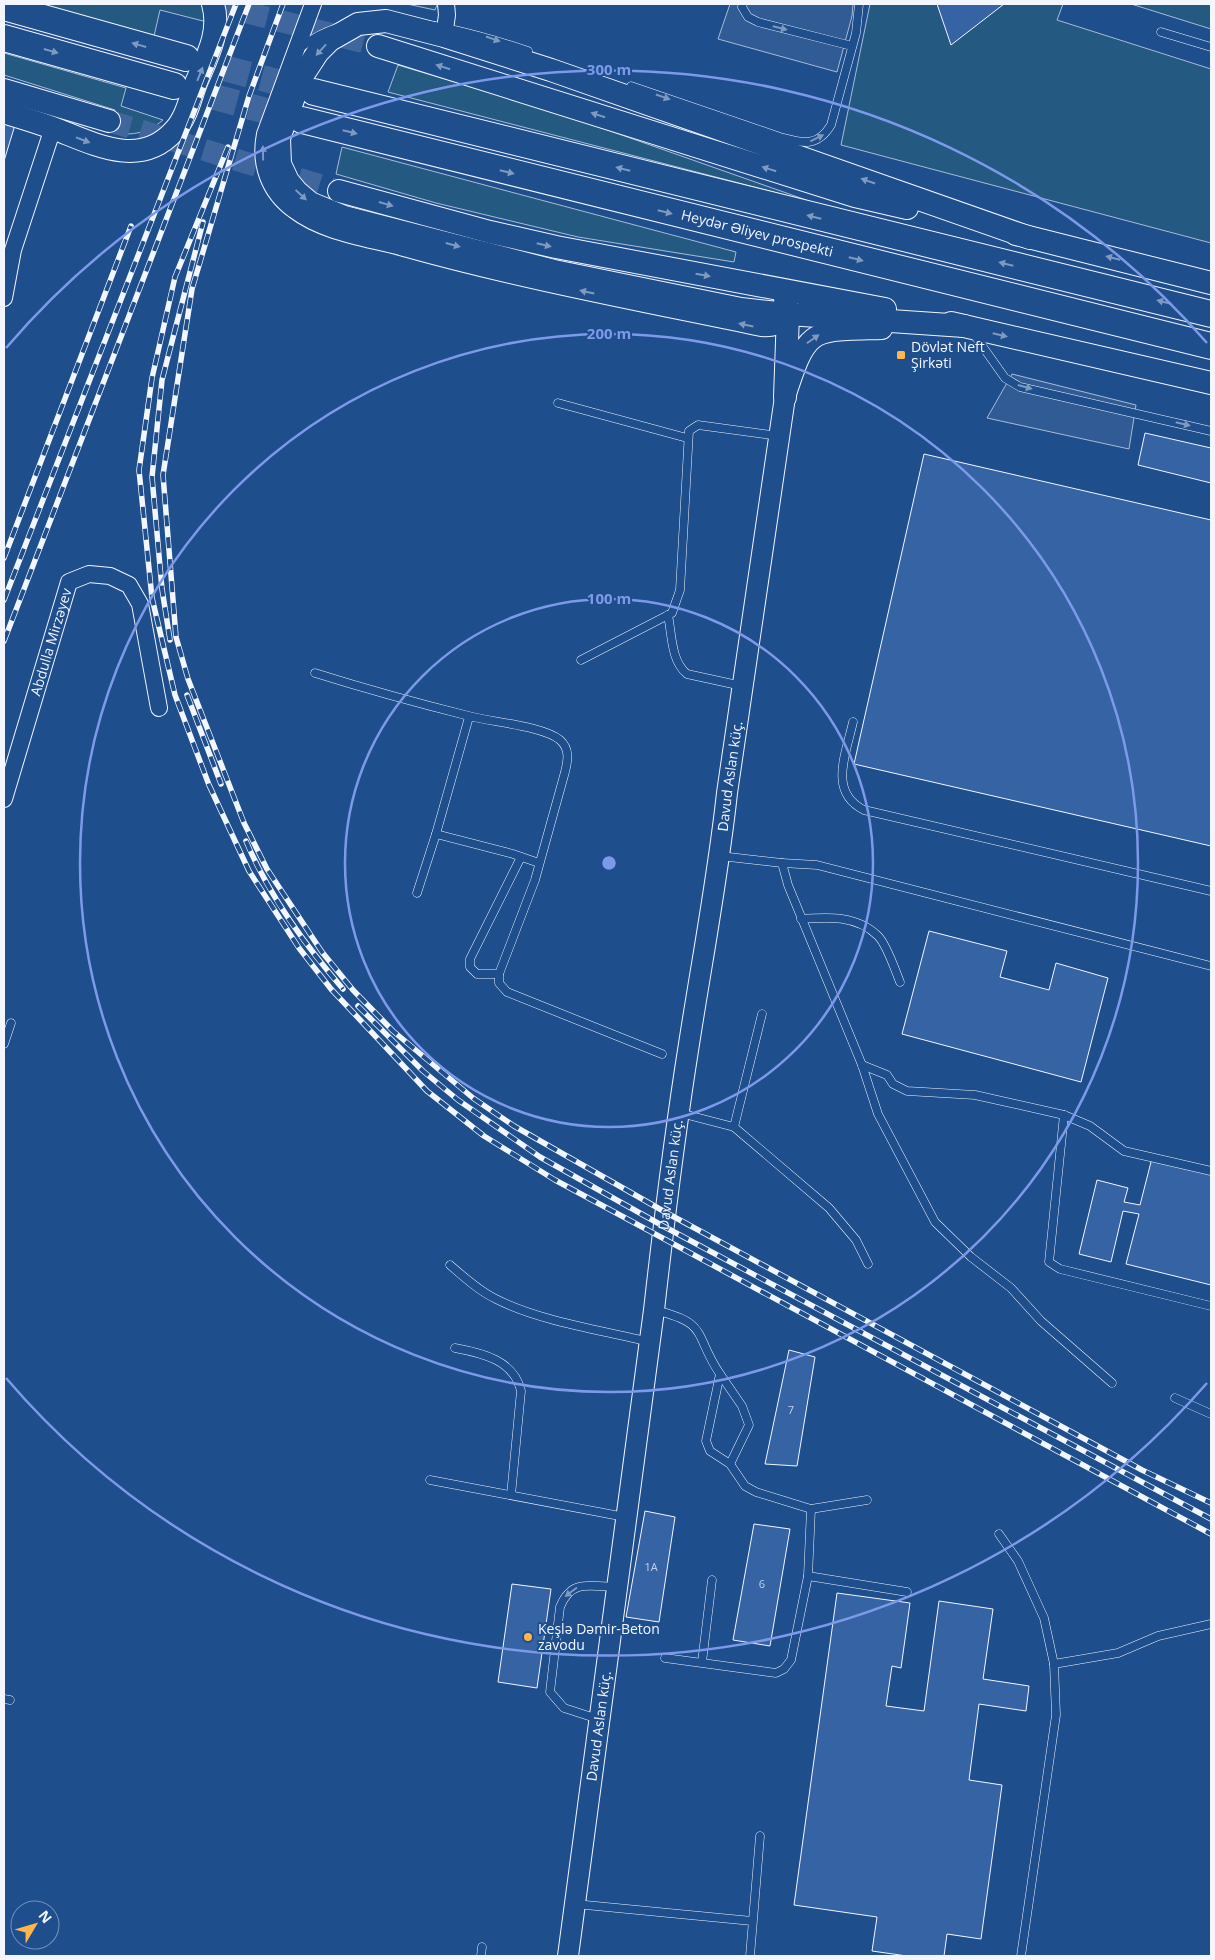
<svg xmlns="http://www.w3.org/2000/svg" width="1215" height="1960" font-family="'Open Sans',sans-serif">
	<style>
		.green { fill: #245a82; stroke: #a8bbd7 }
		.parking { fill: #305b95; stroke: #a8bbd7 }
		.building { fill: #3563a3; stroke: #f2f6ff }
		.lines { fill: none; stroke-linecap: round; stroke-linejoin: round }
		.secondary-tunnel { stroke: #3f679d; stroke-width: 22; stroke-dasharray: 22 11; stroke-linecap: butt }
		.trunk-tunnel { stroke: #3f679d; stroke-width: 26; stroke-dasharray: 26 13; stroke-linecap: butt }
		.service-casing { stroke: #f2f6ff; stroke-width: 9 }
		.minor-casing { stroke: #f2f6ff; stroke-width: 18 }
		.tertiary-casing { stroke: #f2f6ff; stroke-width: 22 }
		.secondary-casing { stroke: #f2f6ff; stroke-width: 24 }
		.trunk-casing { stroke: #f2f6ff; stroke-width: 28 }
		.service { stroke: #1f4e8c; stroke-width: 8 }
		.minor { stroke: #1f4e8c; stroke-width: 16 }
		.tertiary { stroke: #1f4e8c; stroke-width: 20 }
		.secondary { stroke: #1f4e8c; stroke-width: 22 }
		.trunk { stroke: #1f4e8c; stroke-width: 26 }
		.rail-casing { stroke: #f2f6ff; stroke-width: 5.5 }
		.rail { stroke: #1f4e8c; stroke-width: 4; stroke-dasharray: 11; stroke-linecap: butt }
		.oneway { fill: #7e9ac0 }
		.ring { fill: none; stroke: #7d9aea; stroke-width: 2.5 }
		.poi-dot { fill: #ffb74d; stroke: #1f4e8c; stroke-width: 2 }
		.labels { text-anchor: middle; stroke-width: 4; stroke-linejoin: round; paint-order: stroke }
		.number-label { font-size: 11px; fill: #c3d1e8 }
		.street-label { font-size: 14px; fill: #f2f6ff; stroke: #1f4e8c }
		.poi-label { font-size: 14px; fill: #f2f6ff; stroke: #1f4e8c; text-anchor: start }
		.centre { fill: #7d9aea; stroke: #1f4e8c; stroke-width: 2.5 }
		.ring-label { font-size: 15px; text-anchor: middle; font-weight: bold; fill: #7d9aea; stroke: #1f4e8c; stroke-width: 4; stroke-linejoin: round; paint-order: stroke }
	</style>
	<rect width="100%" height="100%" fill="#1f4e8c"/>
	<g class="green">
		<path d="M 41,4 L 204,4 L 207,22 L 160,10 L 154,36 Z"/>
		<path d="M 407,4 L 436,4 L 437,5 L 435,10 Z"/>
		<path d="M 870,4 L 1063,4 L 1057,20 L 1211,69 L 1211,243 L 841,145 Z"/>
		<path d="M 1131,4 L 1211,4 L 1211,29 Z"/>
		<path d="M 4,53 L 126,88 L 121,106 L 163,120 C 147,134 128,137 108,131 L 115,110 L 4,75 Z"/>
		<path d="M 398,65 L 562,114 L 812,202 L 388,92 Z"/>
		<path d="M 342,147 L 736,252 L 734,262 L 578,237 L 436,203 L 336,174 Z"/>
	</g>
	<g class="parking">
		<path d="M 730,4 L 853,4 L 852,16 L 837,72 L 718,39 Z"/>
		<path d="M 1012,374 L 1136,405 L 1129,449 L 987,418 Z"/>
	</g>
	<g class="building">
		<path d="M 937,4 L 1004,4 L 951,45 Z"/>
		<path d="M 4,122 L 15,125 L 4,161 Z"/>
		<path d="M 1145,433 L 1211,448 L 1211,483 L 1138,465 Z"/>
		<path d="M 924,454 L 1211,520 L 1211,846 L 854,764 Z"/>
		<path d="M 929,931 L 1007,951 L 1000,977 L 1049,990 L 1056,963 L 1108,978 L 1081,1082 L 902,1034 Z"/>
		<path d="M 1152,1158 L 1211,1173 L 1211,1285 L 1126,1264 L 1139,1214 L 1123,1211 L 1111,1262 L 1079,1254 L 1097,1180 L 1128,1188 L 1124,1202 L 1140,1205 Z"/>
		<path d="M 789,1350 L 815,1357 L 797,1466 L 765,1464 Z"/>
		<path d="M 645,1511 L 675,1517 L 659,1622 L 626,1617 Z"/>
		<path d="M 754,1524 L 790,1529 L 770,1646 L 733,1640 Z"/>
		<path d="M 512,1584 L 551,1589 L 537,1688 L 498,1682 Z"/>
		<path d="M 837,1593 L 910,1603 L 901,1668 L 892,1666 L 886,1706 L 924,1711 L 939,1601 L 993,1609 L 983,1679 L 1029,1686 L 1026,1711 L 979,1704 L 969,1780 L 1002,1785 L 981,1939 L 947,1934 L 944,1956 L 907,1956 L 872,1951 L 877,1917 L 794,1905 Z"/>
	</g>
	<g class="lines">
		<g class="secondary-tunnel">
			<path d="M 214,4 L 378,46"/>
			<path d="M 109,121 L 339,191"/>
		</g>
		<g class="trunk-tunnel">
			<path d="M 186,58 L 311,91"/>
			<path d="M 174,86 L 299,120"/>
		</g>
		<defs>
			<g id="service">
				<path d="M 743,4 L 742,7 L 748,17 L 758,22 L 852,46"/>
				<path d="M 1161,32 L 1211,47"/>
				<path d="M 303,46 C 360,0 460,28 528,51"/>
				<path d="M 631,86 L 780,137 C 802,143 817,148 831,125 L 856,33 L 859,4"/>
				<path d="M 973,333 L 1005,378 L 1020,387 L 1211,431"/>
				<path d="M 558,403 L 687,438"/>
				<path d="M 668,615 C 672,635 671,661 687,674 L 742,686"/>
				<path d="M 581,660 L 672,613 L 680,590 L 689,431 L 698,425 L 779,436"/>
				<path d="M 315,673 C 366,689 417,703 469,716 C 491,722 544,726 560,740 C 570,749 568,760 565,772 L 535,880 L 499,974 L 499,983 L 507,992 L 662,1054"/>
				<path d="M 853,722 C 846,754 828,792 864,810 L 1211,891"/>
				<path d="M 436,834 L 469,717"/>
				<path d="M 720,856 L 782,863 L 788,885 L 862,1065 L 878,1114 L 935,1222 L 971,1257 L 1011,1288 L 1041,1321 L 1112,1383"/>
				<path d="M 782,863 L 817,865 L 1211,966"/>
				<path d="M 417,893 L 436,834 L 513,854 L 539,863"/>
				<path d="M 801,919 C 828,917 857,915 878,936 C 887,945 895,970 900,982"/>
				<path d="M 499,974 L 477,974 L 470,967 L 470,959 L 521,857"/>
				<path d="M 762,1014 L 734,1127 L 829,1208 L 856,1240 L 868,1264"/>
				<path d="M 4,1044 L 11,1023"/>
				<path d="M 862,1065 L 887,1075 L 893,1084 L 907,1091 L 975,1095 L 1064,1115 L 1090,1126 L 1124,1151 L 1211,1171"/>
				<path d="M 680,1113 L 734,1127"/>
				<path d="M 1064,1115 L 1049,1262 L 1060,1269 L 1211,1306"/>
				<path d="M 450,1265 C 464,1277 479,1291 496,1299 C 539,1321 601,1330 649,1342"/>
				<path d="M 654,1310 C 710,1323 693,1334 720,1374 L 706,1441 L 710,1451 L 730,1464 L 745,1486 L 756,1492 L 811,1509 L 867,1500"/>
				<path d="M 455,1348 C 482,1353 514,1360 521,1391 L 511,1495"/>
				<path d="M 720,1374 L 742,1406 L 749,1425 L 730,1464"/>
				<path d="M 1175,1398 L 1211,1414"/>
				<path d="M 430,1480 L 625,1517"/>
				<path d="M 999,1534 L 1018,1561 L 1044,1618 L 1054,1664 L 1056,1715 L 1021,1956"/>
				<path d="M 808,1576 L 907,1592"/>
				<path d="M 665,1658 L 776,1673 L 784,1669 L 791,1660 L 808,1576 L 811,1509"/>
				<path d="M 702,1662 L 712,1580"/>
				<path d="M 1054,1664 L 1118,1653 L 1158,1636 L 1211,1624"/>
				<path d="M 4,1699 L 10,1700"/>
				<path d="M 598,1719 L 564,1708 L 550,1692 L 560,1607 C 571,1579 590,1586 615,1587"/>
				<path d="M 575,1904 L 752,1921"/>
				<path d="M 481,1956 L 482,1947"/>
				<path d="M 750,1956 L 760,1836"/>
			</g>
			<g id="minor">
				<path d="M 313,4 L 265,134 C 259,164 269,192 294,210 C 324,233 368,238 404,248 C 522,281 641,303 761,328 C 775,329 781,326 788,314"/>
				<path d="M 444,36 L 447,15 L 446,4"/>
				<path d="M 4,298 L 13,250 L 53,128"/>
				<path id="s1" d="M 4,799 L 69,582 L 89,574 L 110,576 L 129,585 L 140,604 L 159,708"/>
			</g>
			<g id="tertiary">
				<path id="s2" d="M 568,1956 L 654,1310 C 664,1221 675,1132 689,1044 C 702,960 718,877 727,793 L 785,397 C 808,326 810,331 882,329"/>
			</g>
			<g id="secondary">
				<path d="M 378,46 L 855,196 L 907,208"/>
				<path d="M 4,90 L 109,121"/>
				<path d="M 4,112 C 22,118 40,123 58,130 C 96,145 141,168 174,131 C 186,119 190,99 196,83 C 207,57 221,32 213,4"/>
				<path d="M 339,191 L 490,232 L 556,247 L 885,309"/>
				<path d="M 1016,234 L 1211,283"/>
				<path d="M 951,323 L 1211,383"/>
				<path d="M 964,326 L 788,314 L 741,309 L 554,271 L 344,217 L 310,203 L 297,192 L 288,181 L 280,164 L 279,138 L 301,78 L 318,52 L 330,40 L 358,24 L 386,21 L 444,36 L 551,70 L 1030,238"/>
				<path d="M 785,397 L 788,314 L 785,301"/>
			</g>
			<g id="trunk">
				<path d="M 4,7 L 186,58"/>
				<path d="M 4,38 L 174,86"/>
				<path d="M 314,92 L 1211,314"/>
				<path id="s3" d="M 302,120 L 1211,346"/>
			</g>
		</defs>
		<use href="#service" class="service-casing"/>
		<use href="#minor" class="minor-casing"/>
		<use href="#tertiary" class="tertiary-casing"/>
		<use href="#secondary" class="secondary-casing"/>
		<use href="#trunk" class="trunk-casing"/>
		<use href="#service" class="service"/>
		<use href="#minor" class="minor"/>
		<use href="#tertiary" class="tertiary"/>
		<use href="#secondary" class="secondary"/>
		<use href="#trunk" class="trunk"/>
		<defs>
			<g id="rail">
				<path d="M 283,4 L 249,96 L 192,289 L 163,475 L 176,637 L 188,679 L 244,823 L 267,869 L 322,952 L 353,990 L 393,1031 L 473,1098 L 514,1126 L 665,1212 L 1142,1470 L 1211,1503"/>
				<path d="M 228,147 L 175,277 L 152,378 L 139,470 L 152,598 L 175,695 L 209,785 L 249,871 L 299,948 L 331,989 L 427,1091 L 484,1136 L 555,1180 L 1211,1534"/>
				<path d="M 4,558 L 131,226"/>
				<path d="M 4,600 L 236,4"/>
				<path d="M 170,640 L 162,589 L 152,477 L 162,380 L 203,222"/>
				<path d="M 4,641 L 249,4"/>
				<path d="M 187,695 L 221,784"/>
				<path d="M 246,841 C 269,896 305,945 343,989"/>
				<path d="M 358,1006 L 423,1071 L 458,1100 L 540,1157 L 663,1226 L 1211,1519"/>
			</g>
		</defs>
		<use href="#rail" class="rail-casing"/>
		<use href="#rail" class="rail"/>
	</g>
	<defs><path id="oneway-solid" d="M-6-.8H1V-3.2L6.5 0L1 3.2V.8H-6Z" transform="scale(1.25)"/></defs>
	<g class="oneway">
		<use href="#oneway-solid" transform="translate(780 28) rotate(14)"/>
		<use href="#oneway-solid" transform="translate(493 39) rotate(19)"/>
		<use href="#oneway-solid" transform="translate(139 45) rotate(-164)"/>
		<use href="#oneway-solid" transform="translate(321 50) rotate(132)"/>
		<use href="#oneway-solid" transform="translate(51 51) rotate(16)"/>
		<use href="#oneway-solid" transform="translate(443 67) rotate(-163)"/>
		<use href="#oneway-solid" transform="translate(200 74) rotate(-68)"/>
		<use href="#oneway-solid" transform="translate(663 97) rotate(19)"/>
		<use href="#oneway-solid" transform="translate(598 115) rotate(-163)"/>
		<use href="#oneway-solid" transform="translate(350 132) rotate(14)"/>
		<use href="#oneway-solid" transform="translate(817 138) rotate(-26)"/>
		<use href="#oneway-solid" transform="translate(83 140) rotate(21)"/>
		<use href="#oneway-solid" transform="translate(263 153) rotate(-91)"/>
		<use href="#oneway-solid" transform="translate(623 169) rotate(-166)"/>
		<use href="#oneway-solid" transform="translate(769 169) rotate(-163)"/>
		<use href="#oneway-solid" transform="translate(507 172) rotate(14)"/>
		<use href="#oneway-solid" transform="translate(868 181) rotate(-161)"/>
		<use href="#oneway-solid" transform="translate(301 195) rotate(43)"/>
		<use href="#oneway-solid" transform="translate(386 204) rotate(16)"/>
		<use href="#oneway-solid" transform="translate(665 212) rotate(14)"/>
		<use href="#oneway-solid" transform="translate(814 217) rotate(-166)"/>
		<use href="#oneway-solid" transform="translate(453 245) rotate(15)"/>
		<use href="#oneway-solid" transform="translate(544 245) rotate(13)"/>
		<use href="#oneway-solid" transform="translate(1113 258) rotate(-166)"/>
		<use href="#oneway-solid" transform="translate(856 259) rotate(14)"/>
		<use href="#oneway-solid" transform="translate(1006 264) rotate(-166)"/>
		<use href="#oneway-solid" transform="translate(703 275) rotate(10)"/>
		<use href="#oneway-solid" transform="translate(587 292) rotate(-168)"/>
		<use href="#oneway-solid" transform="translate(1164 302) rotate(-166)"/>
		<use href="#oneway-solid" transform="translate(746 325) rotate(-168)"/>
		<use href="#oneway-solid" transform="translate(1000 335) rotate(13)"/>
		<use href="#oneway-solid" transform="translate(813 339) rotate(-35)"/>
		<use href="#oneway-solid" transform="translate(1025 387) rotate(15)"/>
		<use href="#oneway-solid" transform="translate(1183 424) rotate(13)"/>
		<use href="#oneway-solid" transform="translate(571 1592) rotate(143)"/>
	</g>
	<g class="ring">
		<circle cx="609" cy="863" r="264"/>
		<circle cx="609" cy="863" r="529"/>
		<path d="M1207 1383A793 793 0 0 1 6 1378M6 348A793 793 0 0 1 1207 343"/>
	</g>
	<g class="poi-dot">
		<rect x="896" y="350" width="10" height="10" rx="2.5"/>
		<circle cx="528" cy="1637" r="5"/>
	</g>
	<g class="labels">
		<g class="number-label">
			<text x="791" y="1414">7</text>
			<text x="651" y="1571">1A</text>
			<text x="762" y="1588">6</text>
		</g>
		<g class="street-label">
			<text dy="5" stroke="none"><textPath href="#s3" startOffset="469">Heydər Əliyev prospekti</textPath></text>
			<text dy="5" stroke="none"><textPath href="#s1" startOffset="164">Abdulla Mirzəyev</textPath></text>
			<text dy="5" stroke="none"><textPath href="#s2" startOffset="1191">Davud Aslan küç.</textPath></text>
			<text dy="5" stroke="none"><textPath href="#s2" startOffset="788">Davud Aslan küç.</textPath></text>
			<text dy="5" stroke="none"><textPath href="#s2" startOffset="232">Davud Aslan küç.</textPath></text>
		</g>
		<g class="poi-label">
			<text x="911" y="352">Dövlət Neft<tspan x="911" dy="16">Şirkəti</tspan></text>
			<text x="538" y="1634">Keşlə Dəmir-Beton<tspan x="538" dy="16">zavodu</tspan></text>
		</g>
	</g>
	<circle cx="609" cy="863" r="8" class="centre"/>
	<g class="ring-label">
		<text x="609" y="75">300 m</text>
		<text x="609" y="339">200 m</text>
		<text x="609" y="604">100 m</text>
	</g>
	<rect width="1215" height="1960" fill="none" stroke="#f2f6ff" stroke-width="10"/>
	<g transform="translate(35 1925) rotate(52)"><circle r="24" fill="#1f4e8c" stroke="#7391ba"/>
	<path d="M0-4L9 19L0 12L-9 19Z" fill="#ffb74d"/>
	<text y="-8" font-size="14" font-weight="bold" text-anchor="middle" fill="#f2f6ff">N</text>
	</g>
</svg>
